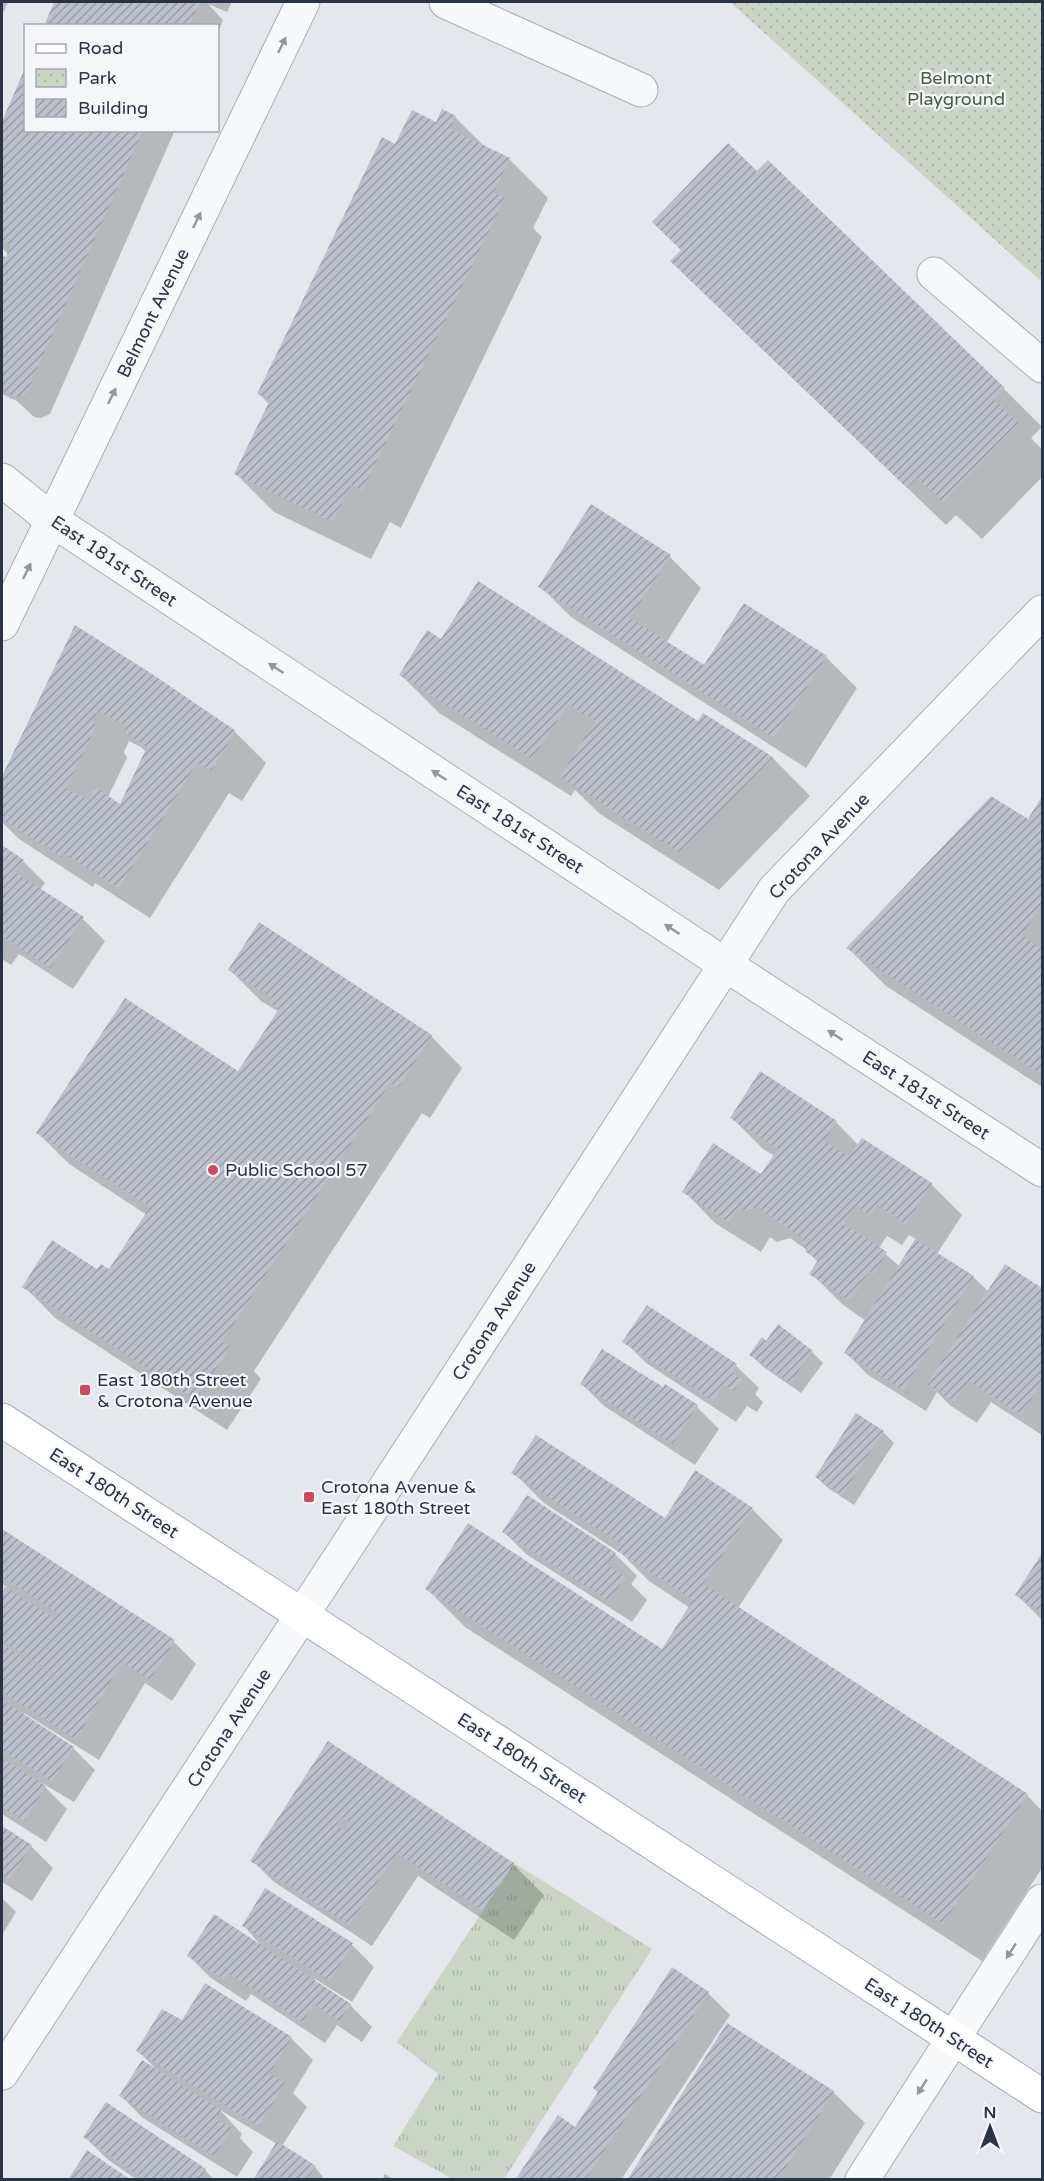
<svg xmlns="http://www.w3.org/2000/svg" width="1044" height="2181" font-family="'Varela Round',sans-serif">
	<style>
		.grass { fill: url(#grass-tufts) }
		.park { fill: url(#park-dots) }
		.shadow { fill: #0003; fill-rule: evenodd }
		.building { fill: url(#building-hatch); fill-rule: evenodd }
		.lines { fill: none; stroke-linecap: round; stroke-linejoin: round }
		.minor-casing { stroke: #a9aeb7; stroke-width: 35 }
		.major-casing { stroke: #a3abb8; stroke-width: 35 }
		.minor { stroke: #f7f8fa; stroke-width: 33 }
		.major { stroke: #fff; stroke-width: 33 }
		.oneway { fill: #9196a0 }
		.poi-dot { fill: #d1495b; stroke: #f4f6f9; stroke-width: 2 }
		.labels { text-anchor: middle; stroke-width: 4.5; stroke-linejoin: round; paint-order: stroke }
		.park-label { font-size: 18px; fill: #3f6138; stroke: #f4f6f9 }
		.street-label { font-size: 18px; fill: #2b3445; stroke: #f4f6f9 }
		.poi-label { font-size: 18px; fill: #2b3445; stroke: #f4f6f9; text-anchor: start }
	</style>
	<defs>
		<pattern id="grass-tufts" width="24" height="20" patternUnits="userSpaceOnUse" patternTransform="scale(1.5)"><rect width="24" height="20" fill="#c9d6c5"/><path d="M3 7l-1-3M5 7V3M7 7l1-3M15 17l-1-3M17 17v-4M19 17l1-3" fill="none" stroke="#adb8ab"/></pattern>
		<pattern id="park-dots" width="8" height="8" patternUnits="userSpaceOnUse" patternTransform="scale(1.5)"><rect width="8" height="8" fill="#c9d6c5"/><path d="M2 2h.1M6 6h.1" fill="none" stroke="#adb8ab" stroke-width="1.8" stroke-linecap="round"/></pattern>
		<pattern id="building-hatch" width="6" height="6" patternUnits="userSpaceOnUse" patternTransform="scale(1.5)"><rect width="6" height="6" fill="#bbc0ca"/><path d="M-1 1l2-2M0 6l6-6M5 7l2-2" fill="none" stroke="#989da6"/></pattern>
	</defs>
	<rect width="100%" height="100%" fill="#e4e7ec"/>
	<path class="grass" d="M 514,1863 L 652,1949 L 504,2179 L 453,2179 L 393,2146 L 438,2074 L 397,2042 Z"/>
	<path class="park" d="M 730,2 L 1042,2 L 1042,282 Z"/>
	<g class="shadow">
		<path d="M 2,2 L 8,2 L 2,15 Z"/>
		<path d="M 56,2 L 232,2 L 227,12 L 208,4 L 223,20 L 218,33 L 218,26 L 45,26 Z"/>
		<path d="M 26,70 L 26,130 L 175,130 L 50,414 L 41,418 L 34,417 L 17,401 L 2,394 L 2,257 L 6,259 L 9,255 L 2,248 L 2,124 Z"/>
		<path d="M 455,117 L 486,148 L 510,160 L 548,198 L 533,228 L 542,237 L 401,528 L 390,522 L 371,559 L 274,512 L 236,474 L 269,404 L 259,394 L 395,146 Z"/>
		<path d="M 757,174 L 1004,389 L 1042,427 L 1031,438 L 1042,449 L 1042,477 L 982,539 L 956,515 L 946,525 L 710,299 Z"/>
		<path d="M 670,557 L 701,588 L 666,643 L 704,667 L 826,657 L 857,688 L 806,768 L 571,617 L 540,586 Z"/>
		<path d="M 75,627 L 235,732 L 266,763 L 242,801 L 229,793 L 150,918 L 95,883 L 93,887 L 19,839 L 2,822 L 2,779 ZM 129,741 L 141,747 L 146,752 L 121,806 L 108,797 L 127,758 L 124,752 Z"/>
		<path d="M 441,641 L 699,723 L 704,715 L 773,758 L 810,796 L 719,890 L 600,814 L 575,790 L 571,796 L 439,713 L 401,675 Z"/>
		<path d="M 1042,799 L 1042,1087 L 886,986 L 848,948 L 1028,821 Z"/>
		<path d="M 2,847 L 23,861 L 45,883 L 40,890 L 83,919 L 105,941 L 73,989 L 19,954 L 11,965 L 2,959 Z"/>
		<path d="M 260,924 L 431,1036 L 462,1068 L 430,1118 L 422,1113 L 254,1371 L 261,1379 L 227,1430 L 55,1318 L 24,1286 L 97,1272 L 110,1272 L 147,1215 L 69,1164 L 38,1133 L 239,1073 L 279,1012 L 261,1001 L 230,970 Z"/>
		<path d="M 732,1118 L 836,1122 L 858,1145 L 931,1184 L 962,1215 L 937,1254 L 973,1277 L 989,1292 L 1006,1266 L 1042,1289 L 1042,1435 L 991,1402 L 977,1423 L 951,1406 L 937,1392 L 926,1411 L 868,1375 L 846,1353 L 866,1321 L 842,1304 L 811,1273 L 818,1262 L 807,1250 L 790,1238 L 777,1242 L 770,1237 L 761,1252 L 715,1223 L 684,1191 L 761,1177 L 775,1156 L 763,1149 ZM 909,1235 L 917,1240 L 900,1267 L 879,1248 L 887,1236 L 902,1245 Z"/>
		<path d="M 648,1307 L 736,1366 L 759,1388 L 755,1394 L 763,1402 L 757,1412 L 747,1406 L 736,1422 L 646,1363 L 624,1341 Z"/>
		<path d="M 766,1343 L 812,1352 L 823,1363 L 801,1393 L 762,1366 L 751,1354 Z"/>
		<path d="M 582,1384 L 663,1389 L 697,1407 L 719,1429 L 695,1465 L 604,1406 Z"/>
		<path d="M 883,1432 L 894,1443 L 854,1505 L 828,1488 L 816,1477 Z"/>
		<path d="M 513,1472 L 665,1520 L 752,1509 L 783,1540 L 738,1608 L 1027,1795 L 1042,1811 L 1042,1868 L 982,1961 L 465,1627 L 427,1589 L 662,1651 L 690,1608 L 649,1581 L 622,1554 L 544,1503 Z"/>
		<path d="M 2,1531 L 174,1642 L 196,1664 L 172,1701 L 145,1683 L 99,1760 L 24,1713 L 22,1716 L 73,1748 L 95,1770 L 74,1802 L 40,1782 L 67,1809 L 46,1842 L 2,1814 L 2,1595 L 7,1587 L 2,1584 Z"/>
		<path d="M 504,1532 L 615,1554 L 637,1576 L 631,1584 L 647,1600 L 632,1622 L 526,1554 Z"/>
		<path d="M 1042,1555 L 1042,1620 L 1017,1595 Z"/>
		<path d="M 328,1743 L 513,1864 L 544,1895 L 514,1940 L 418,1876 L 372,1946 L 274,1882 L 252,1860 Z"/>
		<path d="M 2,1827 L 31,1846 L 53,1868 L 32,1901 L 2,1882 Z"/>
		<path d="M 265,1891 L 352,1945 L 374,1967 L 352,2002 L 315,1979 L 313,1981 L 350,2005 L 372,2027 L 362,2042 L 337,2025 L 325,2043 L 251,1994 L 246,2001 L 211,1978 L 189,1956 L 264,1949 L 244,1926 Z"/>
		<path d="M 2,1898 L 16,1912 L 2,1935 Z"/>
		<path d="M 708,1993 L 730,2015 L 621,2180 L 517,2180 L 576,2129 L 599,2093 Z"/>
		<path d="M 183,2022 L 291,2038 L 313,2060 L 293,2093 L 307,2107 L 282,2146 L 315,2167 L 325,2180 L 254,2180 L 277,2144 L 220,2110 L 242,2134 L 240,2138 L 253,2152 L 237,2177 L 143,2118 L 121,2096 L 157,2070 L 138,2051 Z"/>
		<path d="M 727,2025 L 833,2092 L 865,2123 L 829,2180 L 629,2180 Z"/>
		<path d="M 85,2137 L 205,2170 L 214,2180 L 137,2180 L 107,2159 Z"/>
		<path d="M 385,2174 L 394,2180 L 382,2180 Z"/>
	</g>
	<g class="building">
		<path d="M 54,2 L 200,2 L 189,26 L 44,26 Z"/>
		<path d="M 26,66 L 26,130 L 143,130 L 32,380 L 31,388 L 25,394 L 15,397 L 4,391 L 2,383 L 2,256 L 6,257 L 11,245 L 2,241 L 2,121 Z"/>
		<path d="M 442,109 L 456,116 L 450,129 L 510,158 L 494,192 L 505,198 L 362,491 L 351,485 L 333,522 L 234,474 L 270,400 L 257,394 L 382,137 L 395,144 L 412,110 L 436,122 Z"/>
		<path d="M 728,143 L 757,171 L 768,160 L 1005,388 L 994,399 L 1019,424 L 943,502 L 917,478 L 907,488 L 670,261 L 681,250 L 652,222 Z"/>
		<path d="M 591,504 L 671,555 L 630,618 L 704,665 L 744,603 L 827,656 L 774,738 L 538,587 Z"/>
		<path d="M 478,581 L 698,721 L 703,713 L 773,757 L 680,853 L 560,777 L 595,721 L 568,704 L 532,759 L 399,675 L 427,630 L 441,639 Z"/>
		<path d="M 75,625 L 152,674 L 236,731 L 211,771 L 197,763 L 119,888 L 63,853 L 62,857 L 2,819 L 2,776 ZM 98,711 L 127,726 L 124,732 L 147,747 L 120,804 L 95,787 L 89,800 L 66,789 L 96,726 L 93,720 Z"/>
		<path d="M 991,796 L 1028,819 L 1042,796 L 1042,904 L 1022,935 L 1042,949 L 1042,1075 L 846,948 Z"/>
		<path d="M 2,845 L 24,860 L 15,872 L 84,917 L 50,968 L 2,936 Z"/>
		<path d="M 259,922 L 432,1035 L 398,1088 L 390,1083 L 222,1342 L 231,1346 L 195,1400 L 22,1287 L 52,1240 L 97,1269 L 101,1264 L 109,1269 L 150,1207 L 36,1133 L 125,998 L 238,1071 L 279,1009 L 270,1003 L 272,998 L 228,970 Z"/>
		<path d="M 760,1071 L 837,1121 L 824,1141 L 849,1156 L 862,1138 L 932,1183 L 906,1224 L 877,1205 L 870,1215 L 856,1206 L 844,1224 L 887,1252 L 874,1274 L 869,1271 L 850,1301 L 809,1274 L 818,1260 L 806,1252 L 802,1238 L 757,1207 L 745,1211 L 739,1207 L 729,1222 L 682,1192 L 713,1143 L 761,1174 L 778,1149 L 730,1118 Z"/>
		<path d="M 915,1239 L 974,1276 L 903,1390 L 844,1353 Z"/>
		<path d="M 1005,1264 L 1042,1288 L 1042,1382 L 1021,1415 L 968,1381 L 954,1402 L 927,1384 Z"/>
		<path d="M 647,1305 L 737,1364 L 732,1373 L 742,1379 L 734,1391 L 724,1385 L 713,1401 L 622,1342 Z"/>
		<path d="M 778,1324 L 813,1351 L 790,1383 L 749,1355 L 762,1337 L 766,1341 Z"/>
		<path d="M 602,1349 L 663,1387 L 665,1384 L 698,1405 L 673,1444 L 580,1384 Z"/>
		<path d="M 856,1413 L 884,1431 L 842,1495 L 815,1477 Z"/>
		<path d="M 536,1435 L 665,1518 L 695,1470 L 753,1508 L 703,1584 L 1028,1794 L 943,1924 L 425,1589 L 468,1523 L 662,1649 L 693,1600 L 616,1550 L 621,1544 L 511,1473 Z"/>
		<path d="M 527,1495 L 616,1553 L 607,1565 L 625,1577 L 609,1601 L 502,1532 Z"/>
		<path d="M 2,1529 L 175,1640 L 150,1680 L 122,1662 L 76,1739 L 2,1692 L 2,1644 L 66,1682 L 2,1641 L 2,1593 L 5,1587 L 54,1618 L 58,1613 L 2,1577 Z"/>
		<path d="M 1042,1553 L 1042,1613 L 1015,1595 Z"/>
		<path d="M 2,1700 L 74,1747 L 52,1781 L 2,1750 Z"/>
		<path d="M 328,1741 L 514,1863 L 482,1910 L 397,1853 L 349,1925 L 250,1861 ZM 341,1817 L 350,1823 L 345,1830 L 336,1825 Z"/>
		<path d="M 2,1758 L 46,1786 L 24,1821 L 2,1807 Z"/>
		<path d="M 2,1826 L 32,1845 L 9,1880 L 2,1875 Z"/>
		<path d="M 265,1888 L 353,1943 L 330,1981 L 242,1926 Z"/>
		<path d="M 214,1914 L 351,2004 L 339,2021 L 314,2004 L 303,2022 L 228,1973 L 224,1980 L 187,1956 Z"/>
		<path d="M 672,1967 L 709,1992 L 585,2180 L 515,2180 L 558,2115 L 575,2127 L 598,2092 L 593,2088 Z"/>
		<path d="M 205,1983 L 292,2037 L 269,2074 L 285,2083 L 259,2126 L 136,2051 L 162,2009 L 182,2020 Z"/>
		<path d="M 727,2023 L 834,2091 L 778,2180 L 627,2180 Z"/>
		<path d="M 142,2060 L 221,2110 L 216,2119 L 232,2128 L 214,2156 L 119,2096 Z"/>
		<path d="M 106,2102 L 206,2169 L 199,2180 L 145,2180 L 83,2137 Z"/>
		<path d="M 277,2141 L 316,2166 L 307,2180 L 253,2180 Z"/>
		<path d="M 87,2150 L 131,2180 L 68,2180 Z"/>
	</g>
	<g class="lines">
		<defs>
			<g id="minor">
				<path d="M 446,2 L 641,90"/>
				<path d="M 934,274 L 1042,366"/>
				<path d="M 2,480 L 52,520 L 726,965 L 1042,1170"/>
				<path d="M 2,624 L 303,2"/>
				<path d="M 2,2073 L 344,1551 L 774,890 L 1042,612"/>
				<path d="M 862,2180 L 1042,1901"/>
			</g>
			<path id="major" d="M 2,1420 L 1042,2096"/>
		</defs>
		<use href="#minor" class="minor-casing"/>
		<use href="#major" class="major-casing"/>
		<use href="#minor" class="minor"/>
		<use href="#major" class="major"/>
	</g>
	<defs><path id="oneway-solid" d="M-6-.8H1V-3.2L6.5 0L1 3.2V.8H-6Z" transform="scale(1.5)"/></defs>
	<g class="oneway">
		<use href="#oneway-solid" transform="translate(282 45) rotate(-64)"/>
		<use href="#oneway-solid" transform="translate(197 220) rotate(-64)"/>
		<use href="#oneway-solid" transform="translate(112 396) rotate(-64)"/>
		<use href="#oneway-solid" transform="translate(27 571) rotate(-64)"/>
		<use href="#oneway-solid" transform="translate(276 668) rotate(-147)"/>
		<use href="#oneway-solid" transform="translate(439 775) rotate(-147)"/>
		<use href="#oneway-solid" transform="translate(672 929) rotate(-147)"/>
		<use href="#oneway-solid" transform="translate(835 1035) rotate(-147)"/>
		<use href="#oneway-solid" transform="translate(1011 1951) rotate(123)"/>
		<use href="#oneway-solid" transform="translate(922 2087) rotate(123)"/>
	</g>
	<g class="poi-dot">
		<circle cx="213" cy="1170" r="6"/>
		<rect x="79" y="1384" width="12" height="12" rx="3"/>
		<rect x="303" y="1491" width="12" height="12" rx="3"/>
	</g>
	<g class="labels">
		<g class="park-label">
			<text x="956" y="84">Belmont<tspan x="956" dy="21">Playground</tspan></text>
		</g>
		<g class="street-label">
			<text transform="translate(153 313) rotate(-64)" y="6">Belmont Avenue</text>
			<text transform="translate(114 561) rotate(34)" y="6">East 181st Street</text>
			<text transform="translate(520 829) rotate(33)" y="6">East 181st Street</text>
			<text transform="translate(819 846) rotate(-47)" y="6">Crotona Avenue</text>
			<text transform="translate(926 1095) rotate(33)" y="6">East 181st Street</text>
			<text transform="translate(494 1321) rotate(-57)" y="6">Crotona Avenue</text>
			<text transform="translate(114 1493) rotate(33)" y="6">East 180th Street</text>
			<text transform="translate(229 1728) rotate(-57)" y="6">Crotona Avenue</text>
			<text transform="translate(522 1758) rotate(33)" y="6">East 180th Street</text>
			<text transform="translate(929 2023) rotate(33)" y="6">East 180th Street</text>
		</g>
		<g class="poi-label">
			<text x="225" y="1176">Public School 57</text>
			<text x="97" y="1386">East 180th Street<tspan x="97" dy="21">&amp; Crotona Avenue</tspan></text>
			<text x="321" y="1493">Crotona Avenue &amp;<tspan x="321" dy="21">East 180th Street</tspan></text>
		</g>
	</g>
	<rect width="1044" height="2181" fill="none" stroke="#2b3445" stroke-width="6"/>
	<rect x="24" y="24" width="195" height="108" fill="#f4f6f9" stroke="#a4a8b1" stroke-width="1.5"/>
	<rect x="36" y="44" width="30" height="9" fill="#ffffff" stroke="#a4a8b1" stroke-width="1.5"/>
	<text x="78" y="54" font-size="18" fill="#2b3445">Road</text>
	<rect x="36" y="69" width="30" height="18" fill="url(#park-dots)" stroke="#a4a8b1" stroke-width="1.5"/>
	<text x="78" y="84" font-size="18" fill="#2b3445">Park</text>
	<rect x="36" y="99" width="30" height="18" fill="url(#building-hatch)" stroke="#a4a8b1" stroke-width="1.5"/>
	<text x="78" y="114" font-size="18" fill="#2b3445">Building</text>
	<g transform="translate(990 2127)" stroke="#f4f6f9" stroke-width="4.5" paint-order="stroke">
	<path d="M0-4.5L10 22L0 15L-10 22Z" fill="#2b3445"/>
	<text y="-9" font-size="16" font-weight="bold" text-anchor="middle" fill="#2b3445">N</text>
	</g>
</svg>
